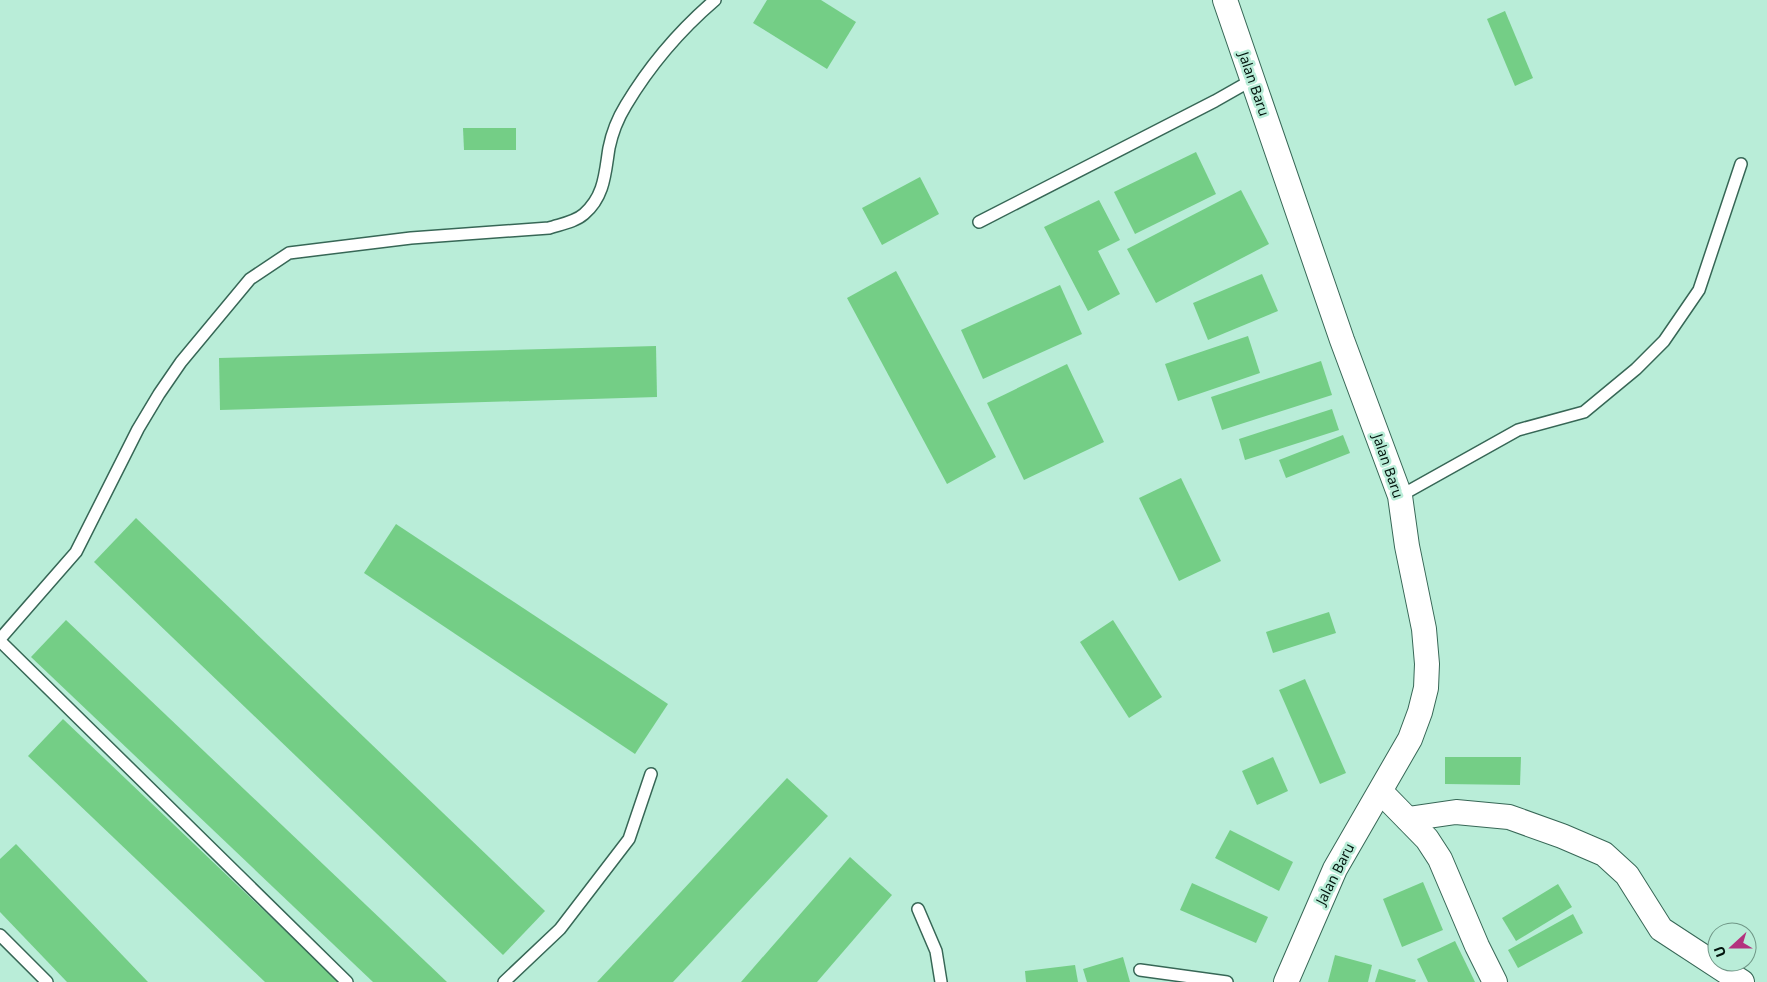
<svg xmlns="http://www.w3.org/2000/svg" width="1767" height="982" font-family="'Noto Sans',sans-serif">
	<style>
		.building { fill: #74ce86 }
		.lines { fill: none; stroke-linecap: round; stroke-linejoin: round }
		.service-casing { stroke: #376756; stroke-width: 14 }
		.minor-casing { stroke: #376756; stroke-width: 26 }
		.service { stroke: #fff; stroke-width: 11 }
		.minor { stroke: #fff; stroke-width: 24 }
		.labels { text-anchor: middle; stroke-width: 5; stroke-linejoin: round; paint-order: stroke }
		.street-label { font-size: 14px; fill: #03150e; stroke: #b9edd8 }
	</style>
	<rect width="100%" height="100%" fill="#b9edd8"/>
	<g class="building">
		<path d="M 767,0 L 821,0 L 856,22 L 827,69 L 753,23 Z"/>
		<path d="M 1505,11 L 1533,78 L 1515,86 L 1487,19 Z"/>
		<path d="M 463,128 L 516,128 L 516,150 L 464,150 Z"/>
		<path d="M 1196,152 L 1216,194 L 1135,234 L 1114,192 Z"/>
		<path d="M 920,177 L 939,214 L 882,245 L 862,208 Z"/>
		<path d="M 1241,190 L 1269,244 L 1156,303 L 1127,249 Z"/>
		<path d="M 1099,200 L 1120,240 L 1098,251 L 1120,294 L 1088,311 L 1044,227 Z"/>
		<path d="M 896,271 L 996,457 L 947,484 L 847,298 Z"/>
		<path d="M 1262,274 L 1278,311 L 1208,340 L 1193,303 Z"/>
		<path d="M 1060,285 L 1082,334 L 983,379 L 961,330 Z"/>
		<path d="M 1248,336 L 1260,373 L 1178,401 L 1165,364 Z"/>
		<path d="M 656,346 L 657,397 L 220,410 L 219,358 Z"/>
		<path d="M 1321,361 L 1332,395 L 1222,430 L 1211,397 Z"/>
		<path d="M 1067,364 L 1104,442 L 1024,480 L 987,403 Z"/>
		<path d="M 1332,409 L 1339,430 L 1245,460 L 1239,439 Z"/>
		<path d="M 1343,435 L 1350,453 L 1286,478 L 1279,460 Z"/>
		<path d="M 1181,478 L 1221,561 L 1179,581 L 1139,498 Z"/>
		<path d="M 136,518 L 545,911 L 503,955 L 94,562 Z"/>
		<path d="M 396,524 L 668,704 L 635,754 L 364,573 Z"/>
		<path d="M 1329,612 L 1336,633 L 1273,653 L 1266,632 Z"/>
		<path d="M 66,620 L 447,982 L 373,982 L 31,657 Z"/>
		<path d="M 1113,620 L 1162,697 L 1129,718 L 1080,642 Z"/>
		<path d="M 1305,679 L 1346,773 L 1320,784 L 1279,690 Z"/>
		<path d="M 63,719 L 339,982 L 265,982 L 28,756 Z"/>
		<path d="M 1273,757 L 1288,791 L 1257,805 L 1242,771 Z"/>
		<path d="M 1445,757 L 1521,757 L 1520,785 L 1445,784 Z"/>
		<path d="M 787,778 L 828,816 L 673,982 L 597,982 Z"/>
		<path d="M 1230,830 L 1293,862 L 1279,891 L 1215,858 Z"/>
		<path d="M 16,844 L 148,982 L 67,982 L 0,912 L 0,859 Z"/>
		<path d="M 850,857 L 892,895 L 817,982 L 741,982 Z"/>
		<path d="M 1423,882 L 1443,930 L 1402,947 L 1383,899 Z"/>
		<path d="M 1192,883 L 1268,917 L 1256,943 L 1180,910 Z"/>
		<path d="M 1558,884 L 1572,907 L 1516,941 L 1502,918 Z"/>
		<path d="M 1573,914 L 1583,933 L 1518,968 L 1508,950 Z"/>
		<path d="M 1455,941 L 1475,982 L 1428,982 L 1417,959 Z"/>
		<path d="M 1335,955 L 1372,965 L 1368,982 L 1328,982 Z"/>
		<path d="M 1123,957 L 1130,982 L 1087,982 L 1083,969 Z"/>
		<path d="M 1075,965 L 1078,982 L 1026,982 L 1025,971 Z"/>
		<path d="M 1379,969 L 1416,980 L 1415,982 L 1375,982 Z"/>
	</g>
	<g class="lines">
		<defs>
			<g id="service">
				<path d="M 979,222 L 1215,101 L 1252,80"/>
				<path d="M 1400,496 L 1518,430 L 1584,412 L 1636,369 L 1664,341 L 1699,290 L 1741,164"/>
				<path d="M 0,639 L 76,552 L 138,429 L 159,394 L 181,362 L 250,279 L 289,253 L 411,238 L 549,228 C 561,224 575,222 584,214 C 605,196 605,172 609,148 C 612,133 618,118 626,105 C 650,65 680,30 715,0"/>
				<path d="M 0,641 L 347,982"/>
				<path d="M 918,909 L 936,951 L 941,982"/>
				<path d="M 0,935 L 47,982"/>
				<path d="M 1140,970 L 1227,982"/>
				<path d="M 504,982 L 560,929 L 629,839 L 651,774"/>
			</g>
			<g id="minor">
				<path d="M 1225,0 L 1342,340 L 1400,496 L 1407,546 L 1424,629 L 1427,664 L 1426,688 L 1420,712 L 1410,739 L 1335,869 L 1286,982"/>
				<path d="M 1381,792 L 1427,839 L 1440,859 L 1477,946 L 1495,982"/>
				<path d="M 1408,819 L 1456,812 L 1509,817 L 1562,836 L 1604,854 L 1627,875 L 1661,929 L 1742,982"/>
			</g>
		</defs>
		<use href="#service" class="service-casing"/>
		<use href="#minor" class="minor-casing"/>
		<use href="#service" class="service"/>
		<use href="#minor" class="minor"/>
	</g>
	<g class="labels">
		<g class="street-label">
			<text transform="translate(1254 84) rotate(71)" y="5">Jalan Baru</text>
			<text transform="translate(1388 466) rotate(71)" y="5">Jalan Baru</text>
			<text transform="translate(1335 874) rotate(-63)" y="5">Jalan Baru</text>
		</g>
	</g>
	<g transform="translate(1732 947) rotate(249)"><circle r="24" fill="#b9edd8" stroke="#709787"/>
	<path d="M0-4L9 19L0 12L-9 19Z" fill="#b3327e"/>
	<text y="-8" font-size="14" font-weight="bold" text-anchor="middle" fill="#03150e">U</text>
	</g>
</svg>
